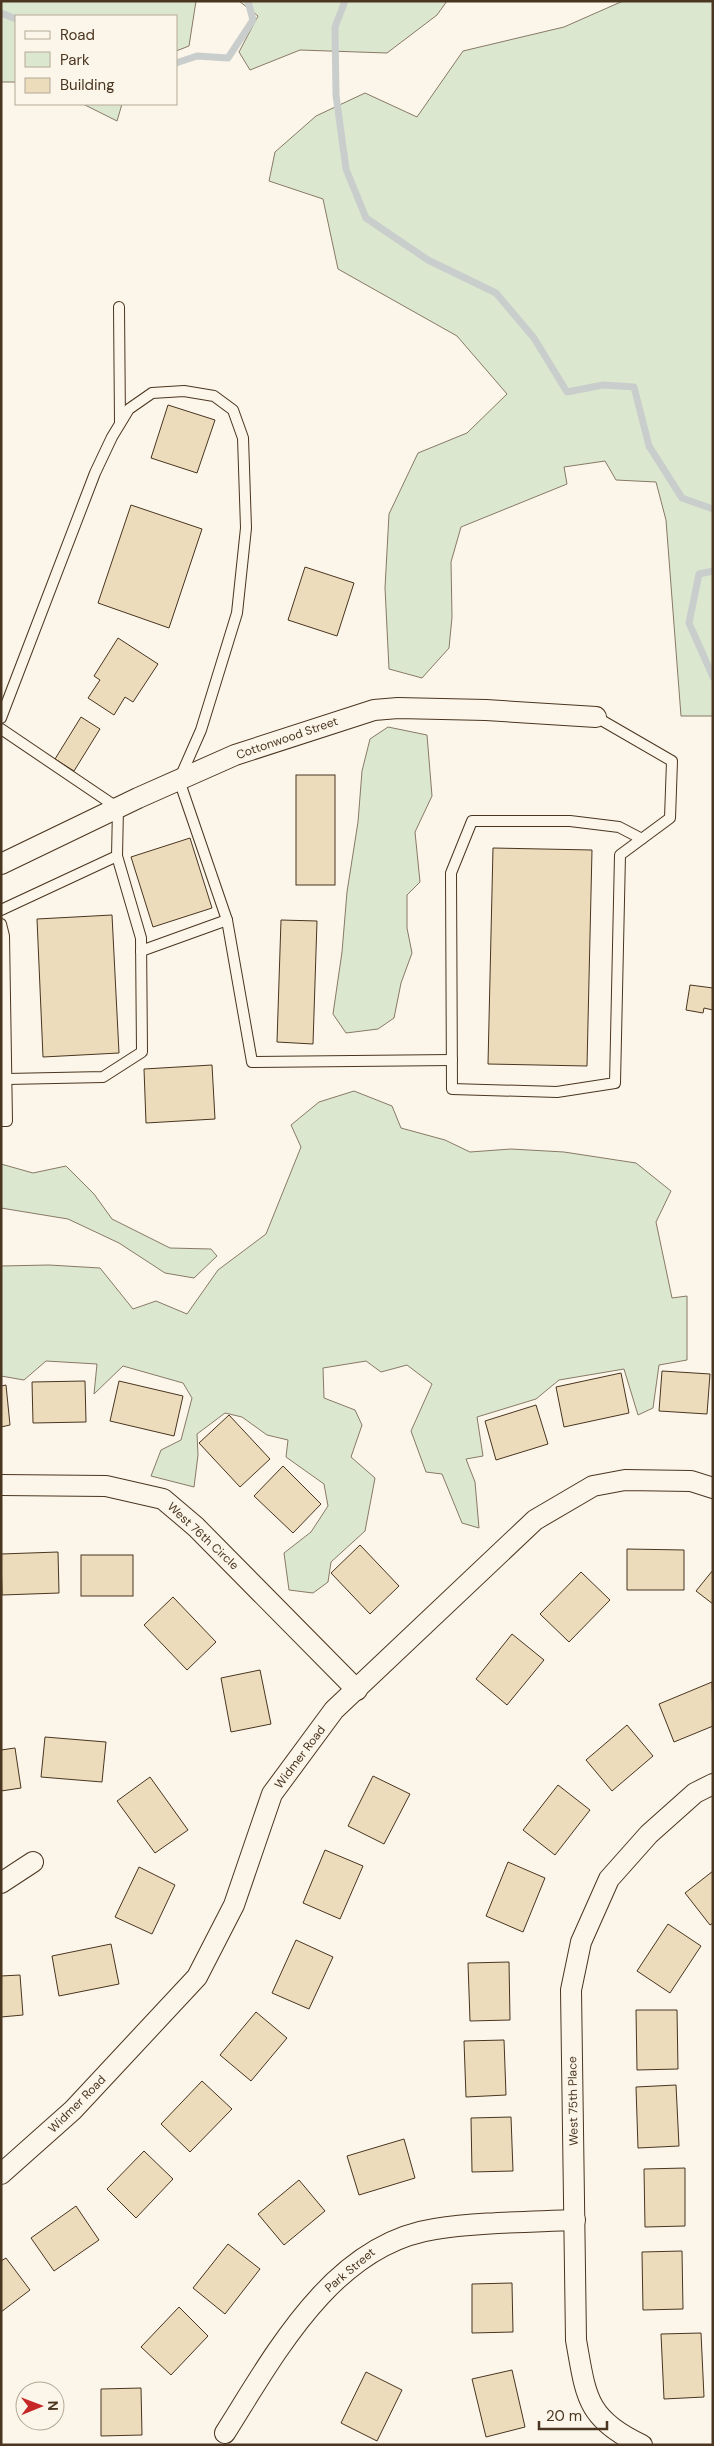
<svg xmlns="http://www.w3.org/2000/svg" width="714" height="2446" font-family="'DM Sans',sans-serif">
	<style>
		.green { fill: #dce7d0; stroke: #887966 }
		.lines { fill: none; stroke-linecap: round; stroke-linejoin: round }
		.stream { stroke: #c9cecd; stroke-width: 7 }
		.building { fill: #ecdcbc; stroke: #4a3520 }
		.lane-casing { stroke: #4a3520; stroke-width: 12 }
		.street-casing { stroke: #4a3520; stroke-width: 22 }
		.lane { stroke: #fbf6e9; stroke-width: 10 }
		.street { stroke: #fbf6e9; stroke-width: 20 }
		.labels { text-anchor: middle; stroke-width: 4; stroke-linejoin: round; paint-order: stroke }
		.street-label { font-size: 12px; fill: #4a3520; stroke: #fbf6e9 }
	</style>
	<rect width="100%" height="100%" fill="#fbf6e9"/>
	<g class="green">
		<path d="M 1,1 L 196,1 L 189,46 L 176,51 L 176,16 L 16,16 L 16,82 L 1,82 Z"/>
		<path d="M 239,1 L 447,1 L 437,15 L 387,53 L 300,50 L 250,70 L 239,52 L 258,16 Z"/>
		<path d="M 623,1 L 713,1 L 713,716 L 681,716 L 666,520 L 656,482 L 616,480 L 605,461 L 564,467 L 567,484 L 461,527 L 451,562 L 452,617 L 449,648 L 422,678 L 389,669 L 385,588 L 389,514 L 418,453 L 467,433 L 507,394 L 457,336 L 338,269 L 323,199 L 269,181 L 275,152 L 316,116 L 365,93 L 417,117 L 463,51 L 564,27 Z"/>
		<path d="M 83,104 L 122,104 L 117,121 Z"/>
		<path d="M 388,727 L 427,735 L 432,796 L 415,832 L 420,882 L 407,895 L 407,928 L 412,953 L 401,983 L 394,1018 L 378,1029 L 346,1033 L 333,1014 L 342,952 L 347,892 L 358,822 L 362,771 L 370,739 Z"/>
		<path d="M 354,1091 L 392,1106 L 401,1128 L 445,1140 L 470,1152 L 511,1149 L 564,1152 L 636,1163 L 671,1191 L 656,1222 L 672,1298 L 687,1296 L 687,1360 L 659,1365 L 653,1408 L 638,1415 L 624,1369 L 559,1380 L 536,1399 L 477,1417 L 483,1456 L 466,1459 L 475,1482 L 479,1528 L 462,1523 L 442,1474 L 426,1472 L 411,1431 L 432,1384 L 407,1365 L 381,1372 L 366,1361 L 323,1368 L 324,1398 L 355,1410 L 362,1425 L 351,1457 L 375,1478 L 365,1531 L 331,1562 L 328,1582 L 313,1593 L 289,1590 L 284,1553 L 311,1532 L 328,1506 L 324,1484 L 286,1457 L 288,1440 L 267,1435 L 242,1417 L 225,1413 L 197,1434 L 198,1455 L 194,1487 L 151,1476 L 161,1450 L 181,1440 L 192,1398 L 183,1383 L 123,1366 L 94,1394 L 97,1364 L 46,1361 L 24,1380 L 1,1376 L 1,1266 L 49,1265 L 100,1268 L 133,1309 L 156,1301 L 187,1314 L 218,1270 L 266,1234 L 301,1147 L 291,1125 L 319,1102 Z"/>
		<path d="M 1,1164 L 33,1173 L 66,1166 L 94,1194 L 112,1219 L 170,1248 L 211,1249 L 217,1256 L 194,1278 L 165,1273 L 119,1243 L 68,1219 L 1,1208 Z"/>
	</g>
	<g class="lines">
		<g class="stream">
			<path d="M 345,1 L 335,27 L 336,95 L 346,169 L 366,218 L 428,260 L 496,293 L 534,338 L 567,392 L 603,385 L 634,387 L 649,446 L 682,498 L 713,509"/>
			<path d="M 1,13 L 16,19"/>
			<path d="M 176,63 L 197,56 L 228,58 L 253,20 L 248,1"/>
			<path d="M 713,571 L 699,574 L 689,623 L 713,677"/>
		</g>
	</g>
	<g class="building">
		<path d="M 168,405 L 215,420 L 197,473 L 151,458 Z"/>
		<path d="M 131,505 L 202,529 L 169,628 L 98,603 Z"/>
		<path d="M 305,567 L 354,583 L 337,636 L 288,620 Z"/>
		<path d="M 118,638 L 158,664 L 133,702 L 125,697 L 114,715 L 88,698 L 100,680 L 94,676 Z"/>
		<path d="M 81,717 L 100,729 L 74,771 L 55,759 Z"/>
		<rect x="296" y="775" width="39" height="110"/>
		<path d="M 190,838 L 212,908 L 153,927 L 131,857 Z"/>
		<path d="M 493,848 L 592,850 L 587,1066 L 488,1064 Z"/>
		<path d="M 112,915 L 119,1053 L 43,1057 L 37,919 Z"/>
		<path d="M 281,920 L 317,921 L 313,1044 L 277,1042 Z"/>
		<path d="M 690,985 L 713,988 L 713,1010 L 704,1008 L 703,1013 L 686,1010 Z"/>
		<path d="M 212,1065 L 215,1119 L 146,1123 L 144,1069 Z"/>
		<path d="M 662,1371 L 710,1374 L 707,1414 L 659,1411 Z"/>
		<path d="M 621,1373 L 629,1413 L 564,1427 L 556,1387 Z"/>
		<path d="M 85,1381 L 86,1422 L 33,1423 L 32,1382 Z"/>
		<path d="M 119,1381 L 183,1396 L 174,1436 L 110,1421 Z"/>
		<path d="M 6,1385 L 10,1425 L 1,1427 L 1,1386 Z"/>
		<path d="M 536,1405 L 548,1444 L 496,1460 L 485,1421 Z"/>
		<path d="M 229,1415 L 270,1459 L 240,1487 L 199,1443 Z"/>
		<path d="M 283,1466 L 321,1504 L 293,1533 L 254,1496 Z"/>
		<path d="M 360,1545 L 399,1586 L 370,1614 L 331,1573 Z"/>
		<path d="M 627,1549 L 684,1550 L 684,1590 L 627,1590 Z"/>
		<path d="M 58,1552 L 59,1593 L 2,1595 L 1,1554 Z"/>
		<rect x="81" y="1555" width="52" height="41"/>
		<path d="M 713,1570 L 713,1604 L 696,1591 Z"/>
		<path d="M 581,1572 L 610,1600 L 569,1642 L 540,1614 Z"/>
		<path d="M 173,1597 L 216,1642 L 187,1670 L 144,1625 Z"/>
		<path d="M 512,1634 L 544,1660 L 507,1705 L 476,1679 Z"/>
		<path d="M 260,1670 L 271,1724 L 231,1732 L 221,1678 Z"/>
		<path d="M 712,1682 L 713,1726 L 674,1742 L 659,1704 Z"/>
		<path d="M 627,1725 L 653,1756 L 612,1791 L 586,1760 Z"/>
		<path d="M 45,1737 L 106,1742 L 102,1782 L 41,1777 Z"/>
		<path d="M 15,1748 L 21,1788 L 1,1791 L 1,1750 Z"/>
		<path d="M 373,1776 L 410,1794 L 384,1844 L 348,1826 Z"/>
		<path d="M 150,1777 L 188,1830 L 155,1853 L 117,1801 Z"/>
		<path d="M 558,1785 L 590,1810 L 555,1855 L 523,1830 Z"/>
		<path d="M 325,1850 L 363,1866 L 340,1919 L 303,1903 Z"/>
		<path d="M 508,1862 L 545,1878 L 523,1932 L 486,1916 Z"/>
		<path d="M 139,1867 L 175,1885 L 152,1934 L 115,1917 Z"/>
		<path d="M 713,1871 L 713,1923 L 710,1925 L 685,1893 Z"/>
		<path d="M 668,1924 L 701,1946 L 670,1993 L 637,1971 Z"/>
		<path d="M 296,1940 L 333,1957 L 309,2009 L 272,1993 Z"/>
		<path d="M 111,1944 L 119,1984 L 59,1996 L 52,1956 Z"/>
		<path d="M 509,1962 L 510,2020 L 470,2021 L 468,1963 Z"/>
		<path d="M 20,1975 L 23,2015 L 1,2017 L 1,1976 Z"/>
		<path d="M 636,2010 L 677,2010 L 678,2069 L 637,2070 Z"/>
		<path d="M 256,2012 L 287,2038 L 251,2081 L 220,2055 Z"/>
		<path d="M 504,2040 L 506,2095 L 466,2097 L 464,2041 Z"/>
		<path d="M 202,2081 L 232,2109 L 190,2152 L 161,2124 Z"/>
		<path d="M 676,2085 L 679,2146 L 638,2148 L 636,2087 Z"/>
		<path d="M 511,2117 L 513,2171 L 472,2172 L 471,2118 Z"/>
		<path d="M 404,2139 L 415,2178 L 359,2195 L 347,2156 Z"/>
		<path d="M 144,2151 L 173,2179 L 136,2218 L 107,2189 Z"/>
		<path d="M 685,2168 L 685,2226 L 645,2227 L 644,2169 Z"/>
		<path d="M 299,2180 L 325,2211 L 284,2245 L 258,2214 Z"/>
		<path d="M 76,2206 L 99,2240 L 54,2271 L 31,2238 Z"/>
		<path d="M 228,2244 L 260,2269 L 225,2314 L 193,2288 Z"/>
		<path d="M 682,2251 L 683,2309 L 643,2310 L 642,2252 Z"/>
		<path d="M 6,2258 L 30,2290 L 1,2312 L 1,2261 Z"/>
		<path d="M 512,2283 L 513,2332 L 472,2333 L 472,2284 Z"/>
		<path d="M 179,2307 L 208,2336 L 171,2375 L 141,2347 Z"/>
		<path d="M 701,2333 L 704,2397 L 664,2399 L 661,2334 Z"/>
		<path d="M 512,2370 L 525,2427 L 486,2437 L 472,2379 Z"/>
		<path d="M 366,2372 L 402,2390 L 377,2441 L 341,2423 Z"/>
		<path d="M 141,2388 L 142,2435 L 101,2436 L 101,2389 Z"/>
	</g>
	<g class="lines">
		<defs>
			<g id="lane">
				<path d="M 119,307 L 120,423"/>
				<path d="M 596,717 L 672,761 L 670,818 L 620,855 L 615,1083 L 557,1092 L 452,1089 L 451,873 L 472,821 L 570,821 L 619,827 L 642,839"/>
				<path d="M 1,718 L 95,473 L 112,437 L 129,409 L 152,393 L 184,391 L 214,396 L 233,410 L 243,438 L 246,528 L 237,613 L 201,730 L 179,780 L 227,920 L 141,951"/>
				<path d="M 1,729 L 118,808 L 117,856 L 1,910"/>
				<path d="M 227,920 L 252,1062 L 452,1060"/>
				<path d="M 1,924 L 4,936 L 7,1121 L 1,1121"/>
				<path d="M 7,1079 L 103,1077 L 142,1052 L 141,938 L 117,856"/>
			</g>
			<g id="street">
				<path d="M 1,864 L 138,798 L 235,755 L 374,710 L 398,708 L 486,710 L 596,717"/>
				<path d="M 1,1485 L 106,1486 L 163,1499 L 196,1527 L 357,1690"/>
				<path d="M 1,1883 L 33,1862"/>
				<path d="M 1,2174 L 73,2110 L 197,1977 L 234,1905 L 272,1794 L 334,1710 L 535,1520 L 593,1486 L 625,1480 L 691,1481 L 713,1488"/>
				<path d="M 225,2433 C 275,2354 333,2244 435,2229 C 478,2222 530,2222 575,2220"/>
				<path d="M 642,2445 C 586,2419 586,2396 576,2340 L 571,1990 L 581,1942 L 609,1879 L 649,1834 L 695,1793 L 713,1784"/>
			</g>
		</defs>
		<use href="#lane" class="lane-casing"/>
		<use href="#street" class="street-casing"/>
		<use href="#lane" class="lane"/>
		<use href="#street" class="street"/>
	</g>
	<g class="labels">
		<g class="street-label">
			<text transform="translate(287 738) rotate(-19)" y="4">Cottonwood Street</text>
			<text transform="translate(203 1536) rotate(43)" y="4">West 76th Circle</text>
			<text transform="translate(300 1757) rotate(-53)" y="4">Widmer Road</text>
			<text transform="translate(573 2101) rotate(-91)" y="4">West 75th Place</text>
			<text transform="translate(77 2104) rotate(-45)" y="4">Widmer Road</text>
			<text transform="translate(350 2270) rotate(-40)" y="4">Park Street</text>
		</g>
	</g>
	<rect width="714" height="2446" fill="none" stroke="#4a3520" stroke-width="5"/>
	<rect x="15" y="15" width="162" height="90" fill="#fbf6e9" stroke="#b4a999"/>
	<rect x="25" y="31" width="25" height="8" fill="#fbf6e9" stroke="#b4a999"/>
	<text x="60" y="40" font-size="15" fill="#4a3520">Road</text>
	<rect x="25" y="52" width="25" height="15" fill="#dce7d0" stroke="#b4a999"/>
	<text x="60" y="65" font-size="15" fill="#4a3520">Park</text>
	<rect x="25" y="78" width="25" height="15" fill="#ecdcbc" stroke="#b4a999"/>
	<text x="60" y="90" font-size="15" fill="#4a3520">Building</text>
	<g transform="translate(40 2406) rotate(89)"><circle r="24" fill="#fbf6e9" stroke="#b4a999"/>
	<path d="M0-4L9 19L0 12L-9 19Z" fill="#c62828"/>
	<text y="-8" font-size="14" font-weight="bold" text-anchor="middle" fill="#4a3520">N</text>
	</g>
	<path d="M539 2421v8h68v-8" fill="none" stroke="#4a3520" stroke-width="2.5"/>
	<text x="546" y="2421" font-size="15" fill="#4a3520" stroke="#fbf6e9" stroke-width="4" paint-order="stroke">20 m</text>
</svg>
